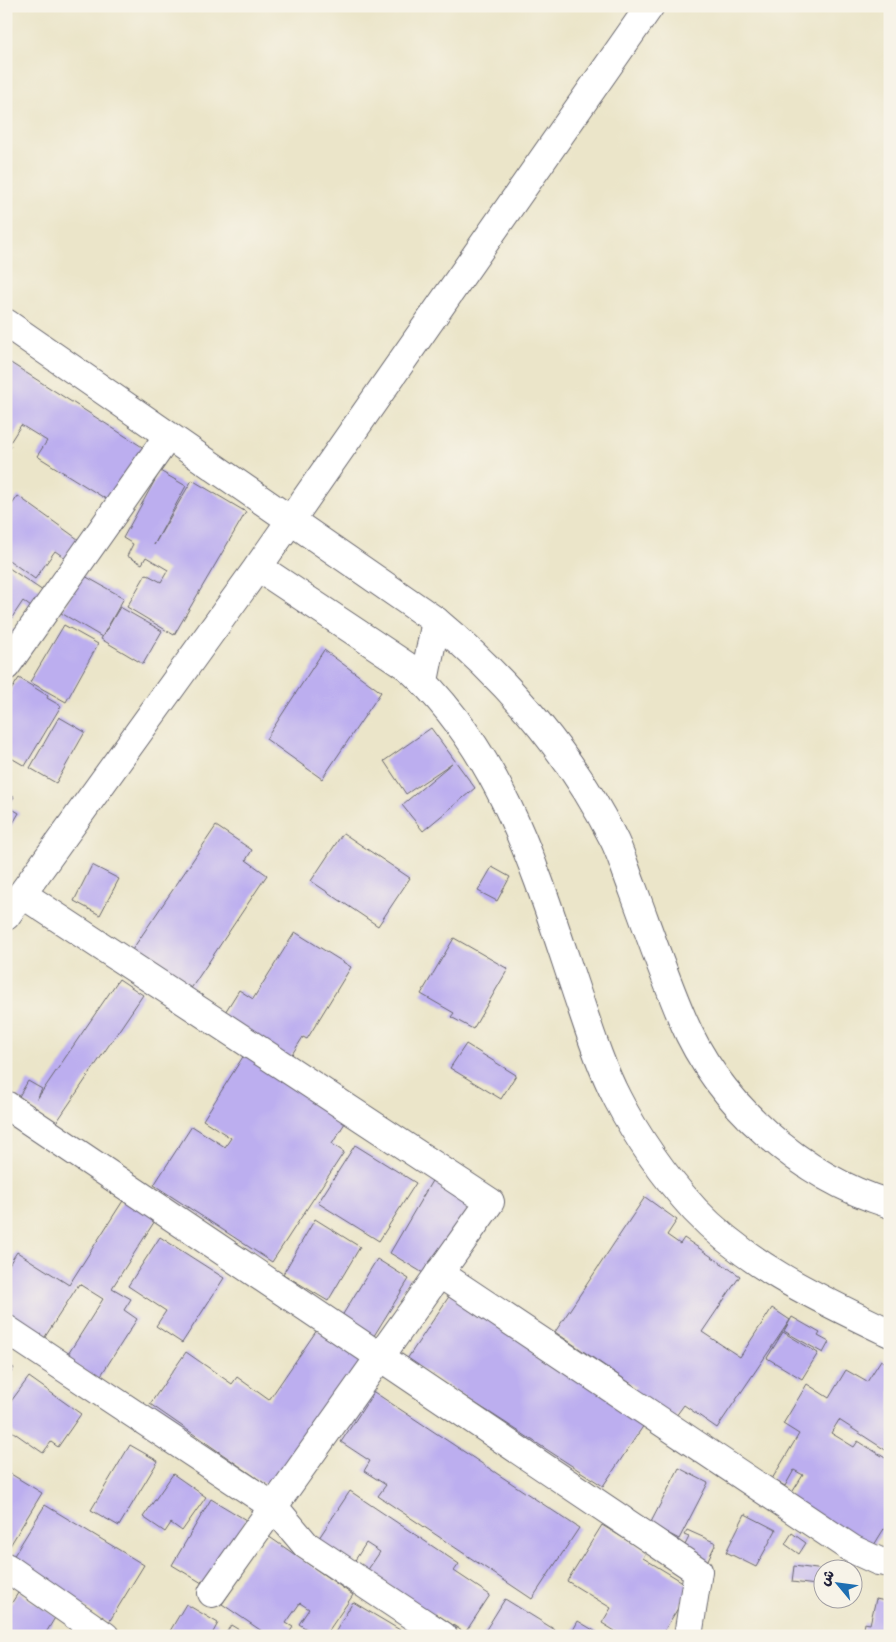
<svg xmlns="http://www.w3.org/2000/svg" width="896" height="1642" font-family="Sriracha,'Playpen Sans Arabic',sans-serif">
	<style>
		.building { fill: #bcaeef }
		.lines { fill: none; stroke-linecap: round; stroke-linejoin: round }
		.minor-casing { stroke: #68666d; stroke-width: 30 }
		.major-casing { stroke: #68666d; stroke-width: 30 }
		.minor { stroke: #fff; stroke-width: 28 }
		.major { stroke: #fff; stroke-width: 28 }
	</style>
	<rect width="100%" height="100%" fill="#f7f3e8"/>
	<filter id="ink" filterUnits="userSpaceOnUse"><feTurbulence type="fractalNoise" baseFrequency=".02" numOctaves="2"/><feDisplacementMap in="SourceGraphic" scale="10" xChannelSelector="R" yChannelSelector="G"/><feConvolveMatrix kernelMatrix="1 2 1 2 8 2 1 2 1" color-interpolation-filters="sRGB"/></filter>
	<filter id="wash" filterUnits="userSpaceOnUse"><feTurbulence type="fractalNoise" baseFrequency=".0096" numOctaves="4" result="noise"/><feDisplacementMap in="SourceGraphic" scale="20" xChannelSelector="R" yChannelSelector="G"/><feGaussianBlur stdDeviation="1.12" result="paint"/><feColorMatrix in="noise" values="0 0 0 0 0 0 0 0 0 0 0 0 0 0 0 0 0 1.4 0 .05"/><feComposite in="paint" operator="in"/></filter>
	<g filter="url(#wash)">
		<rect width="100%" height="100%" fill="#ebe5c9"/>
		<g id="blocks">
			<g class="building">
				<path d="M 6,360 L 147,450 L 114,504 L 37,456 L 47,441 L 21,425 L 9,444 L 11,446 L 6,455 Z"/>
				<path d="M 160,471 L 186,486 L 154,545 L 192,480 L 246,512 L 174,635 L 127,607 L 146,574 L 161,582 L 168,570 L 146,557 L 142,564 L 127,556 L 133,544 L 123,538 Z"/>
				<path d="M 18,496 L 82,542 L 68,560 L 55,551 L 35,579 L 6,558 L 6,513 Z"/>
				<path d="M 6,566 L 43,591 L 31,607 L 23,601 L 7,625 L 17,632 L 6,647 Z"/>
				<path d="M 83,575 L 124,598 L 102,637 L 61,613 Z"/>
				<path d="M 120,607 L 162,631 L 143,664 L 101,639 Z"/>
				<path d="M 64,625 L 98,644 L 66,702 L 30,682 Z"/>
				<path d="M 324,650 L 381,692 L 322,779 L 266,739 Z"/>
				<path d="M 19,678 L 48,696 L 47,698 L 61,706 L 25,766 L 6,755 L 6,698 Z"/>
				<path d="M 59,717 L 85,732 L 56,783 L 30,768 Z"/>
				<path d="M 431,728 L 475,788 L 423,831 L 402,805 L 452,763 L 406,794 L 384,761 Z"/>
				<path d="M 6,792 L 14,797 L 6,809 Z"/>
				<path d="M 9,807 L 19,813 L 6,835 L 6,811 Z"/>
				<path d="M 216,826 L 252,850 L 246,860 L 267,875 L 188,993 L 130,953 Z"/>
				<path d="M 343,833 L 410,878 L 378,926 L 311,881 Z"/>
				<path d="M 92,865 L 119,879 L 100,915 L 74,901 Z"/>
				<path d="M 492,867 L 510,877 L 497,901 L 478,891 Z"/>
				<path d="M 295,932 L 351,967 L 307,1039 L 303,1037 L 289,1059 L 222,1017 L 239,990 L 253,999 Z"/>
				<path d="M 454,938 L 508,969 L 473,1029 L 451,1017 L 454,1013 L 421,994 Z"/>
				<path d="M 119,979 L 143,995 L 56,1123 L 18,1098 L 28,1081 L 42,1089 L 37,1099 Z"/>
				<path d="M 466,1044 L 516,1075 L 501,1099 L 450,1068 Z"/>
				<path d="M 246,1052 L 348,1118 L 332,1144 L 344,1152 L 272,1262 L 154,1185 L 192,1126 L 225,1147 L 231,1138 L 203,1120 Z"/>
				<path d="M 355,1145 L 416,1183 L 379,1241 L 318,1203 Z"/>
				<path d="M 433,1179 L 472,1203 L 428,1276 L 390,1253 Z"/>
				<path d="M 126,1196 L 158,1216 L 112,1288 L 131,1299 L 124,1310 L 137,1319 L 98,1380 L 65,1359 L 103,1299 L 79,1284 L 43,1340 L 6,1316 L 6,1269 L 17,1252 L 69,1285 Z"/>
				<path d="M 645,1197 L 677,1220 L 667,1235 L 680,1244 L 684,1238 L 740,1276 L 702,1332 L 740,1357 L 772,1308 L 790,1320 L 717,1428 L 684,1405 L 673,1420 L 632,1392 L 636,1387 L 555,1332 Z"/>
				<path d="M 315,1219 L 360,1247 L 328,1301 L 283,1274 Z"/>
				<path d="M 160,1237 L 224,1278 L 182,1343 L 156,1326 L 166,1311 L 128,1286 Z"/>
				<path d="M 377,1259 L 409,1279 L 372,1339 L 340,1319 Z"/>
				<path d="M 452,1292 L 646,1422 L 603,1486 L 407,1359 Z"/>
				<path d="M 792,1317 L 820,1333 L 818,1336 L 829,1342 L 823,1353 L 784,1331 Z"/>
				<path d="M 317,1330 L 362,1361 L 274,1490 L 150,1404 L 186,1352 L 232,1384 L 237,1377 L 269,1400 Z"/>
				<path d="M 783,1332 L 818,1353 L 802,1379 L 767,1358 Z"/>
				<path d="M 881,1360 L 890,1366 L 890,1453 L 839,1420 L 831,1433 L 854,1447 L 858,1441 L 890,1461 L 890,1519 L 871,1550 L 788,1499 L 803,1475 L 794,1470 L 785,1486 L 772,1479 L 799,1434 L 783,1424 L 807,1384 L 829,1398 L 846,1370 L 867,1382 Z"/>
				<path d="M 6,1362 L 14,1368 L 6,1380 Z"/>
				<path d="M 29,1377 L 81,1414 L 58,1447 L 51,1442 L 43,1453 L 6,1427 L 6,1408 Z"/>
				<path d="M 374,1392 L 579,1528 L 532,1599 L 378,1496 L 386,1485 L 364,1471 L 370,1461 L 341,1442 Z"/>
				<path d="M 130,1445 L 158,1461 L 119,1526 L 91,1510 Z"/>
				<path d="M 679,1468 L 708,1483 L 679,1539 L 650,1524 Z"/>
				<path d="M 6,1471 L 42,1493 L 8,1549 L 6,1548 Z"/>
				<path d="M 173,1474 L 206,1497 L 182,1531 L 171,1523 L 165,1532 L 143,1517 Z"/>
				<path d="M 350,1491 L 459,1564 L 454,1571 L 490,1595 L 465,1633 L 435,1613 L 433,1616 L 367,1571 L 380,1552 L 366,1543 L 352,1565 L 317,1541 Z"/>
				<path d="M 211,1499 L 246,1520 L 207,1586 L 172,1565 Z"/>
				<path d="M 45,1505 L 144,1565 L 109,1622 L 10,1562 Z"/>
				<path d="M 745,1514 L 776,1530 L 756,1567 L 726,1552 Z"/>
				<path d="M 602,1525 L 646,1552 L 643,1558 L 691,1587 L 661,1636 L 623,1636 L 602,1623 L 611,1608 L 567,1581 Z"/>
				<path d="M 687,1530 L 716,1543 L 706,1564 L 681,1553 L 689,1537 L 684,1535 Z"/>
				<path d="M 792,1533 L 806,1543 L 799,1554 L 785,1544 Z"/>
				<path d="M 268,1536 L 353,1595 L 325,1636 L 317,1636 L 299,1624 L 309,1609 L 300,1603 L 286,1623 L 293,1627 L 287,1636 L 269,1636 L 222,1604 Z"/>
				<path d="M 794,1566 L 824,1570 L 824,1586 L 792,1582 Z"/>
				<path d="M 18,1593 L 56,1616 L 44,1636 L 6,1636 L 6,1612 Z"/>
				<path d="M 505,1599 L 565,1636 L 482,1636 Z"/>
				<path d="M 876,1599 L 890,1602 L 890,1636 L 862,1636 L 864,1623 L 870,1624 Z"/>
				<path d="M 353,1602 L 410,1636 L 333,1636 Z"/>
				<path d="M 186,1604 L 218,1623 L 211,1636 L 167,1636 Z"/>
				<path d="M 578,1621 L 603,1636 L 570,1636 Z"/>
				<path d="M 231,1625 L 249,1636 L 224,1636 Z"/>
			</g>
		</g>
	</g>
	<g filter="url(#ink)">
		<use href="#blocks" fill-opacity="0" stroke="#68666d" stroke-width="1"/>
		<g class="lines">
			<defs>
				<g id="minor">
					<path d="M 258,567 L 408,667 C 504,755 537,875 577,994 C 589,1029 600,1065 617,1098 C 638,1139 664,1176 695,1210 C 749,1267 820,1299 890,1333"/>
					<path d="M 6,666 L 168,436"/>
					<path d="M 22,894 L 490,1202 L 212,1593"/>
					<path d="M 6,916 L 258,567 L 650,6"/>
					<path d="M 6,1105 L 698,1571 L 688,1636"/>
					<path d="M 439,1273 L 852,1549 L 878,1561 L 890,1563"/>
					<path d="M 6,1329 L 274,1507 L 306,1545 L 443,1636"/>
					<path d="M 6,1567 L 105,1636"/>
				</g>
				<g id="major">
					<path d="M 6,323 L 436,621 C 509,682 569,751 612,836 C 621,852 626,872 633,889 C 649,932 664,976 682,1018 C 718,1104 801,1177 890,1204"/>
					<path d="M 424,681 L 436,621"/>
				</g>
			</defs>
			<use href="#minor" class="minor-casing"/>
			<use href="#major" class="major-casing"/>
			<use href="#minor" class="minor"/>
			<use href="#major" class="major"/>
		</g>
	</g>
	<rect width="896" height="1642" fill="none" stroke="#f7f3e8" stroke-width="25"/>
	<g transform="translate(838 1584) rotate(299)"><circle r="24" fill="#f7f3e8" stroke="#a29fa3"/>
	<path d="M0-4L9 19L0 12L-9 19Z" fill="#1f6fb2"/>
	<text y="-8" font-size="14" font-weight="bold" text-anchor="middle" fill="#22223b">ش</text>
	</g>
</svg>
